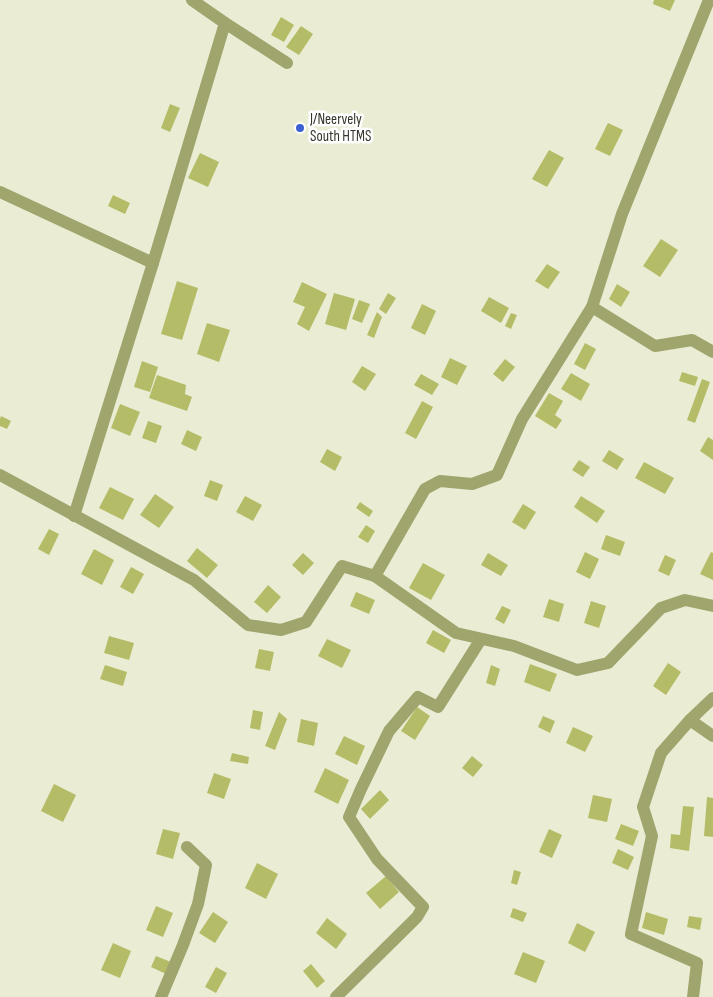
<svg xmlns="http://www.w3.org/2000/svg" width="713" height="997" font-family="'Sofia Sans Condensed',sans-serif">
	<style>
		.building { fill: #b5bc67 }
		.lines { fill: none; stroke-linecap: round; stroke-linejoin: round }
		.minor { stroke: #9fa56d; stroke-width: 12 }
		.poi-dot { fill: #3c5fd1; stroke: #fff; stroke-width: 2 }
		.labels { text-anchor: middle; stroke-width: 5; stroke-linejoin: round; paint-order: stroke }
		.poi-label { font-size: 15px; fill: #33342a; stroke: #fff; text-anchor: start }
	</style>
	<rect width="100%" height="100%" fill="#eaedd4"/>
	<g class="building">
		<path d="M 654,0 L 675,0 L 670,11 L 653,4 Z"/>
		<path d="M 281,17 L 294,25 L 284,42 L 271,35 Z"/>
		<path d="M 301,26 L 313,34 L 299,55 L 286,47 Z"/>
		<path d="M 170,104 L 180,108 L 170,132 L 161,128 Z"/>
		<path d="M 608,123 L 623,130 L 610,156 L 595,149 Z"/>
		<path d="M 549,150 L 564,158 L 547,187 L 532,179 Z"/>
		<path d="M 200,153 L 219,162 L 208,187 L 188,178 Z"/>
		<path d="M 113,195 L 130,203 L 125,214 L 108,206 Z"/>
		<path d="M 661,239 L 678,250 L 660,277 L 643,266 Z"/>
		<path d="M 547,264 L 560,272 L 548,289 L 535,281 Z"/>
		<path d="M 177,281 L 198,288 L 182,340 L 161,334 Z"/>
		<path d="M 302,282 L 327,294 L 309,331 L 297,324 L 305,307 L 293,302 Z"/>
		<path d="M 617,284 L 630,292 L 621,307 L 609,299 Z"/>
		<path d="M 334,293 L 355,299 L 346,330 L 325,324 Z"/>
		<path d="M 388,293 L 396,298 L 386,314 L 379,309 Z"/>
		<path d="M 489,297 L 509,308 L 501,323 L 481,311 Z"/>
		<path d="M 359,300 L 370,304 L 362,323 L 352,319 Z"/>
		<path d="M 422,304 L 436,311 L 425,335 L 411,328 Z"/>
		<path d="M 377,312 L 382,317 L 374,338 L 367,335 Z"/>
		<path d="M 511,313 L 517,315 L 511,329 L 505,326 Z"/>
		<path d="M 207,323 L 230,330 L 219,362 L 197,354 Z"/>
		<path d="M 585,343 L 596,349 L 585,370 L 574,364 Z"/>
		<path d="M 450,358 L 467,366 L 457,385 L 441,377 Z"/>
		<path d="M 505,359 L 515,367 L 503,382 L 493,374 Z"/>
		<path d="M 142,361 L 158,367 L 150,392 L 134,387 Z"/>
		<path d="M 362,366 L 376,374 L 365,391 L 352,382 Z"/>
		<path d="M 682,372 L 698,377 L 695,386 L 679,381 Z"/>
		<path d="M 571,373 L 590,384 L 581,401 L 561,389 Z"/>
		<path d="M 421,374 L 439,384 L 432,395 L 414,385 Z"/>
		<path d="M 157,375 L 186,385 L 185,394 L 192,397 L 187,411 L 149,398 Z"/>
		<path d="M 702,379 L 710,382 L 695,423 L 687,420 Z"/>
		<path d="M 549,393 L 563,401 L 555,415 L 562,420 L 556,429 L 535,416 Z"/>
		<path d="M 422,401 L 433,407 L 416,439 L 405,433 Z"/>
		<path d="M 120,404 L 140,412 L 130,436 L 111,428 Z"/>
		<path d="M 1,416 L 11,421 L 7,429 L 0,426 L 0,419 Z"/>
		<path d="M 148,421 L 162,426 L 156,443 L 142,438 Z"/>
		<path d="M 187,430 L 202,437 L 196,451 L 181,444 Z"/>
		<path d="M 708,437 L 713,440 L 713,460 L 700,451 Z"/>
		<path d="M 327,449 L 342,457 L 335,471 L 320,462 Z"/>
		<path d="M 609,450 L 624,459 L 617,470 L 602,461 Z"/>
		<path d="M 579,460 L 590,467 L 583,477 L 572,470 Z"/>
		<path d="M 644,462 L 674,478 L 665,494 L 635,478 Z"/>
		<path d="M 210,480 L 223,485 L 217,501 L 204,496 Z"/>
		<path d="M 110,487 L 134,499 L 123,520 L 99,508 Z"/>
		<path d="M 155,494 L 174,507 L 159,528 L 140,515 Z"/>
		<path d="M 245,496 L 262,505 L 253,521 L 236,512 Z"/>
		<path d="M 581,496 L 605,511 L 597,523 L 574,507 Z"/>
		<path d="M 360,502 L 373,511 L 369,517 L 356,508 Z"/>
		<path d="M 523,504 L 536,512 L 525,530 L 512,522 Z"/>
		<path d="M 366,525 L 375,531 L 368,543 L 358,537 Z"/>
		<path d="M 49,529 L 59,534 L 49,555 L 38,549 Z"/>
		<path d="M 606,535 L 625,542 L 620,556 L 601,549 Z"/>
		<path d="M 197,548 L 218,565 L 207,578 L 187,561 Z"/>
		<path d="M 94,549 L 114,560 L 102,585 L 81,574 Z"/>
		<path d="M 585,552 L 599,559 L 590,579 L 576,572 Z"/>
		<path d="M 711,552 L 713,553 L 713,580 L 700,574 Z"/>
		<path d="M 303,553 L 314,563 L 303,575 L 292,565 Z"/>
		<path d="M 488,553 L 508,565 L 501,576 L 481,565 Z"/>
		<path d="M 665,555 L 676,560 L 669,576 L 658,571 Z"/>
		<path d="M 423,563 L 445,575 L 431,600 L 409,588 Z"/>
		<path d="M 131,567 L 144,574 L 133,594 L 120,587 Z"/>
		<path d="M 268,585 L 281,597 L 267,613 L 254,602 Z"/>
		<path d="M 356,592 L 375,600 L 369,614 L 350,606 Z"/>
		<path d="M 549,599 L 564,604 L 559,622 L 543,617 Z"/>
		<path d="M 591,601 L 606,606 L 599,628 L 584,623 Z"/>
		<path d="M 502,606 L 511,610 L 504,624 L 495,619 Z"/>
		<path d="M 433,630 L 451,640 L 444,653 L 426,643 Z"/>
		<path d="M 109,636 L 134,643 L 129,660 L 104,653 Z"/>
		<path d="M 327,639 L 351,650 L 342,668 L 318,656 Z"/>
		<path d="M 259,649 L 274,652 L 270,671 L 255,668 Z"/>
		<path d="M 668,663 L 681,672 L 666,695 L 653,686 Z"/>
		<path d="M 530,664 L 557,674 L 550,692 L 524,682 Z"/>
		<path d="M 105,665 L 127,672 L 123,686 L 100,679 Z"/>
		<path d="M 491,665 L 500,669 L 495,686 L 486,683 Z"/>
		<path d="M 417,707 L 430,716 L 415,740 L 401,731 Z"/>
		<path d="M 253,710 L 263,712 L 260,730 L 250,728 Z"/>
		<path d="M 279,712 L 287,719 L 275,750 L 265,746 Z"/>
		<path d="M 543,716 L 555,721 L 550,733 L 538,727 Z"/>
		<path d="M 301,719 L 318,723 L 314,746 L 297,742 Z"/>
		<path d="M 573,727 L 593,736 L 585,752 L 566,743 Z"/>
		<path d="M 344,736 L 365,746 L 357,765 L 335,754 Z"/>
		<path d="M 232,753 L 249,757 L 248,764 L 230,761 Z"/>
		<path d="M 472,756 L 483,765 L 473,777 L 462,768 Z"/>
		<path d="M 325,768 L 349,780 L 338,804 L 314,792 Z"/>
		<path d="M 214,773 L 231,779 L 224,799 L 207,793 Z"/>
		<path d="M 54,784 L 76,795 L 63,822 L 41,811 Z"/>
		<path d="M 380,790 L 389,800 L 370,819 L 361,809 Z"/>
		<path d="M 593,795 L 612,799 L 607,822 L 588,818 Z"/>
		<path d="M 707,797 L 713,798 L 713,837 L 704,836 Z"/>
		<path d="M 683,806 L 694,807 L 689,851 L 670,848 L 671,834 L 680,835 Z"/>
		<path d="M 621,824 L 639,831 L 633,846 L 615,839 Z"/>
		<path d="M 163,829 L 180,833 L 173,859 L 156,854 Z"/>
		<path d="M 549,829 L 562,835 L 552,858 L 539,852 Z"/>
		<path d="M 618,849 L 634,857 L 628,870 L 612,863 Z"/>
		<path d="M 257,863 L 278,874 L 266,899 L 245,888 Z"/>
		<path d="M 514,870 L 521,872 L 517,885 L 511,883 Z"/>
		<path d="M 386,876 L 399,892 L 380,909 L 366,893 Z"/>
		<path d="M 156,906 L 173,913 L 163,937 L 146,930 Z"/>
		<path d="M 513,908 L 527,913 L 523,922 L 510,917 Z"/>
		<path d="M 213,912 L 228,922 L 215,943 L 199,933 Z"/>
		<path d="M 646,912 L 668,919 L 664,935 L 642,928 Z"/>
		<path d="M 689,916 L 702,918 L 700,930 L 687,927 Z"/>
		<path d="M 327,918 L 347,934 L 336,949 L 316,933 Z"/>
		<path d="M 577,923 L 595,932 L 585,952 L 568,943 Z"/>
		<path d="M 113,943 L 131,951 L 120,978 L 101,970 Z"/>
		<path d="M 523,952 L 545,961 L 536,983 L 514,974 Z"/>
		<path d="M 156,956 L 171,962 L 166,974 L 151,967 Z"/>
		<path d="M 311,964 L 325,981 L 317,988 L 303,971 Z"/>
		<path d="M 216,967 L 227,973 L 216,993 L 205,987 Z"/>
	</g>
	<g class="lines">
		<g class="minor">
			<path d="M 192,0 L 225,23"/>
			<path d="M 0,192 L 153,263"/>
			<path d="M 592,307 L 655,346 L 692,340 L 713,352"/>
			<path d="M 0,475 L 194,580 L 248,625 L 281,630 L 306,622 L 342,566 L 375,576 L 425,489 L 440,481 L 472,484 L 497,475 L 522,419 L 592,307 L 622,214 L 709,0"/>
			<path d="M 74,516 L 153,263 L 225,23 L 287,63"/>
			<path d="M 375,576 L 456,633 L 514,646 L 577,670 L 608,663 L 661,608 L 685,600 L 713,606"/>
			<path d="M 690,720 L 713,736"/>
			<path d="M 161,997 L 183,945 L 198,904 L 206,865 L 187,847"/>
			<path d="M 336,997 L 409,925 L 417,917 L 423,907 L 377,859 L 349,817 L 361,789 L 389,731 L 418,697 L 438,707 L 481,639"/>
			<path d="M 693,997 L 697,963 L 631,934 L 652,836 L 643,807 L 661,753 L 690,720 L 713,698"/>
		</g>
	</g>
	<circle class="poi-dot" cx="300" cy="128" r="5"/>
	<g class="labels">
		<g class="poi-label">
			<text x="310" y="124">J/Neervely<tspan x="310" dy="17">South HTMS</tspan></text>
		</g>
	</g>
</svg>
